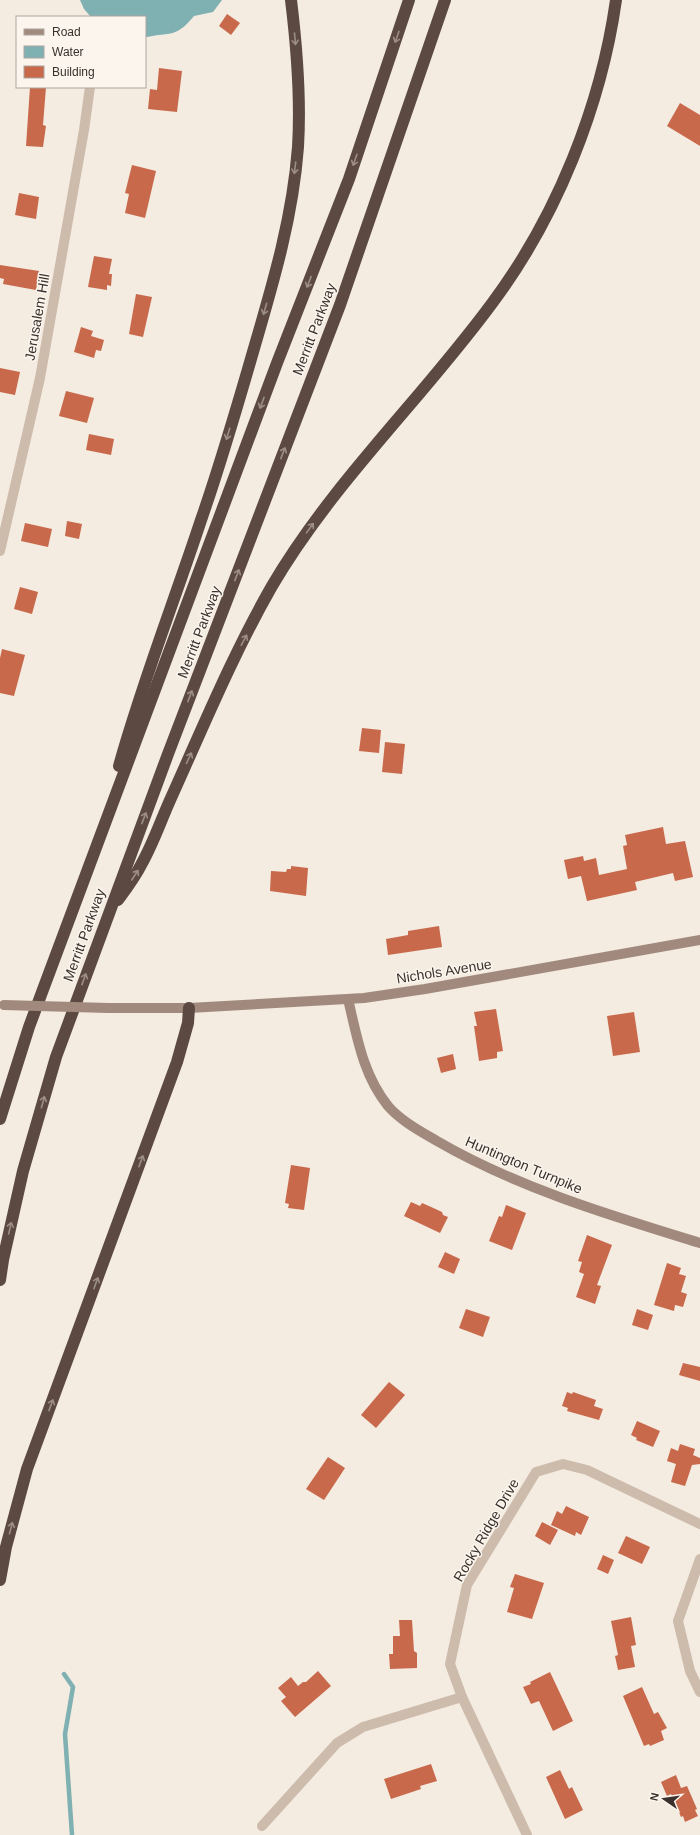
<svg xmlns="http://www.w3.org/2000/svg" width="700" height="1835" font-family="Arial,sans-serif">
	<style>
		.water { fill: #7fb0b2 }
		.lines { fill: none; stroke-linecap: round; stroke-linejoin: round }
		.stream { stroke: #7fb0b2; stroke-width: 4.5 }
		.building { fill: #c8694b }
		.minor { stroke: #cdbbac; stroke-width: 10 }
		.secondary { stroke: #a18a7d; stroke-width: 10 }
		.motorway { stroke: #5c4a42; stroke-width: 12 }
		.secondary-bridge { stroke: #a18a7d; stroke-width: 10 }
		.oneway { stroke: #9c8e87 }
		.labels { text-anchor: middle; stroke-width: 3; stroke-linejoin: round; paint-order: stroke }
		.street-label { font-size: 14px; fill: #3b302b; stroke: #fbf5ee }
	</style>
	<rect width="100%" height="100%" fill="#f4ebe1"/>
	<path class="water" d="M 80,0 L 222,0 L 213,12 L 194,16 C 176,38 171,32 147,37 L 145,37 L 145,17 L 91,17 L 84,9 Z"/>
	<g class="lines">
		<path class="stream" d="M 64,1674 L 73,1687 L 65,1734 L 72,1835"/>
	</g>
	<g class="building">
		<path d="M 227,14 L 240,23 L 231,35 L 219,26 Z"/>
		<path d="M 159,68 L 182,71 L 177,112 L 148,109 L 150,89 L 157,90 Z"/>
		<path d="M 30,87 L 46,87 L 43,125 L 46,126 L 43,147 L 26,146 Z"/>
		<path d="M 680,103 L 700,115 L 700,146 L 667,126 Z"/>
		<path d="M 132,165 L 156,171 L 145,218 L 125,213 L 129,194 L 125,193 Z"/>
		<path d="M 19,193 L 39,197 L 36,219 L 15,215 Z"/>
		<path d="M 94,256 L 112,259 L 109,274 L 112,274 L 111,286 L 107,285 L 107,290 L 88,287 Z"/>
		<path d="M 0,265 L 39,271 L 36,290 L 3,284 L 4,279 L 0,278 Z"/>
		<path d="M 136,294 L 152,297 L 143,337 L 129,334 Z"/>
		<path d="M 81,327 L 93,331 L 91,336 L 104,340 L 101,351 L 96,350 L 94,358 L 74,352 Z"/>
		<path d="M 0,368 L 20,372 L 15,395 L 0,392 Z"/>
		<path d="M 66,391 L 94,398 L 87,423 L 59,416 Z"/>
		<path d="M 89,434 L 114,439 L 111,455 L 86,450 Z"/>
		<path d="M 67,521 L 82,524 L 79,539 L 65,536 Z"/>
		<path d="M 25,523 L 52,529 L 48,547 L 21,541 Z"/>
		<path d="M 20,587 L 38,592 L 32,614 L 14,609 Z"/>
		<path d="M 2,649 L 25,655 L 14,696 L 0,693 L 0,658 Z"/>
		<path d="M 362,728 L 381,730 L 379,753 L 359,751 Z"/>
		<path d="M 385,742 L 405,744 L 402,774 L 382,772 Z"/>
		<path d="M 663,827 L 666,844 L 685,841 L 693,877 L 675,881 L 673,873 L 635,882 L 637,890 L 587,901 L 581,876 L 568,879 L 564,860 L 583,856 L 584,861 L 596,858 L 599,875 L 627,869 L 623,846 L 627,845 L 625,835 Z"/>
		<path d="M 291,866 L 308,868 L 306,896 L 270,891 L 271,871 L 286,872 L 287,869 L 291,869 Z"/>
		<path d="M 439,926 L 442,947 L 388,955 L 386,939 L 408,935 L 408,931 Z"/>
		<path d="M 496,1009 L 503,1051 L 497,1052 L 497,1058 L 479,1061 L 474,1026 L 477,1026 L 474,1012 Z"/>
		<path d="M 634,1012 L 640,1052 L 613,1056 L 607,1016 Z"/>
		<path d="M 453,1054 L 456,1069 L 441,1073 L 437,1058 Z"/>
		<path d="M 291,1165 L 310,1168 L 304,1210 L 288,1208 L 289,1204 L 285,1203 Z"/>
		<path d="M 411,1202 L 420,1206 L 422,1203 L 429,1206 L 442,1212 L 443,1215 L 448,1217 L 440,1233 L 404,1216 Z"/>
		<path d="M 506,1205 L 526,1213 L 512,1250 L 489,1241 L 499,1216 L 502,1217 Z"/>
		<path d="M 587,1235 L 612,1245 L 597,1285 L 601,1286 L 595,1304 L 576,1297 L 584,1274 L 579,1272 L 582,1262 L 578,1261 Z"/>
		<path d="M 445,1252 L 460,1259 L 454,1274 L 438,1267 Z"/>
		<path d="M 667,1263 L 681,1268 L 679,1274 L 686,1276 L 681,1292 L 687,1294 L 683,1307 L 675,1305 L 674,1311 L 654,1305 Z"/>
		<path d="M 466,1309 L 490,1317 L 483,1337 L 459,1328 Z"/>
		<path d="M 637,1309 L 653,1315 L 648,1330 L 632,1325 Z"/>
		<path d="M 683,1363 L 700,1367 L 700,1381 L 679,1375 Z"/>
		<path d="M 389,1382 L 405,1395 L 376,1428 L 361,1415 Z"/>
		<path d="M 567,1392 L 572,1394 L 573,1392 L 596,1400 L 594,1406 L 603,1409 L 599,1420 L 567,1411 L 568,1408 L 562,1406 Z"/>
		<path d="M 637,1421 L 660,1431 L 653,1447 L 636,1440 L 637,1438 L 631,1435 Z"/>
		<path d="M 680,1444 L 695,1449 L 693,1455 L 700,1458 L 700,1464 L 692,1465 L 685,1486 L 671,1482 L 676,1464 L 667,1461 L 671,1448 L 678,1451 Z"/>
		<path d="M 328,1457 L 345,1468 L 324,1500 L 306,1489 Z"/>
		<path d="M 566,1506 L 589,1517 L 581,1535 L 576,1532 L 575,1536 L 551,1525 L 557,1511 L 562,1514 Z"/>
		<path d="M 542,1522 L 558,1530 L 550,1545 L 535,1536 Z"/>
		<path d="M 626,1536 L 650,1547 L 642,1564 L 618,1553 Z"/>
		<path d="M 603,1555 L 614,1560 L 608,1574 L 597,1569 Z"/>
		<path d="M 515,1574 L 544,1583 L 532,1619 L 507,1612 L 514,1588 L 510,1587 Z"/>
		<path d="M 631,1617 L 636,1645 L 631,1646 L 635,1667 L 618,1670 L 615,1656 L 618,1655 L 611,1621 Z"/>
		<path d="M 399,1620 L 412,1620 L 414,1651 L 417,1653 L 417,1668 L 390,1669 L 389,1654 L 393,1654 L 393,1636 L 400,1636 Z"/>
		<path d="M 318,1671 L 331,1686 L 295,1717 L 281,1701 L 286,1697 L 278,1688 L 291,1677 L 298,1686 L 303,1682 L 306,1682 Z"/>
		<path d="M 550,1672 L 573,1721 L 553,1731 L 539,1701 L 531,1704 L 523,1687 L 531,1684 L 530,1682 Z"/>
		<path d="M 642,1687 L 654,1714 L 658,1712 L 667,1728 L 661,1731 L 664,1740 L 650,1746 L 649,1744 L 644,1746 L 623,1696 Z"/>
		<path d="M 431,1764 L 437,1781 L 420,1786 L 421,1789 L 391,1799 L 384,1779 Z"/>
		<path d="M 560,1770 L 569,1789 L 572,1787 L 583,1810 L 565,1819 L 546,1777 Z"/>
		<path d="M 676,1775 L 681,1788 L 687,1786 L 697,1809 L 695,1810 L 698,1816 L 685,1822 L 683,1816 L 681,1817 L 671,1794 L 667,1796 L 661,1782 Z"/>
	</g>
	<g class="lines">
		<g class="minor">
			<path d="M 0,551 L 40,378 L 84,130 L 90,87"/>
			<path d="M 700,1559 L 678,1621 L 690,1671 L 700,1692"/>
			<path d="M 262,1826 L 337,1743 L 363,1727 L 462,1697"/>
			<path d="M 527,1835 L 462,1697 L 450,1664 L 467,1585 L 536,1472 L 563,1464 L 587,1470 L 700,1524"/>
		</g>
		<g class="secondary">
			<path d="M 348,999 C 357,1037 363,1075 388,1106 C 401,1121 420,1131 437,1141 C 518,1188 612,1216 700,1243"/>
			<path d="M 108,1008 L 189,1008 L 364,998 L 425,989 L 700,940"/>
		</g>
		<g class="motorway">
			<path d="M 119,766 C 142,683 174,602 201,520 C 221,463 238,404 255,345 C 274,280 293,215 298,147 C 301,98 297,49 291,0"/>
			<path d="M 118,900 C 126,889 135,877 141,865 C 153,844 161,820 171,798 C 203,727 233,654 272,586 C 333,482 422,399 493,302 C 557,216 601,106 616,0"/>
			<path d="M 0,1119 L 29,1027 L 277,363 L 349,179 L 409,0"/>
			<path d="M 0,1280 L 3,1260 L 23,1171 L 56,1057 L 168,754 L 340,305 L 445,0"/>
			<path d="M 0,1580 L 6,1547 L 27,1469 L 177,1062 L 188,1023 L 189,1008"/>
		</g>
		<path class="secondary-bridge" d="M 4,1005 L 108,1008"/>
	</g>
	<defs><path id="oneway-shaft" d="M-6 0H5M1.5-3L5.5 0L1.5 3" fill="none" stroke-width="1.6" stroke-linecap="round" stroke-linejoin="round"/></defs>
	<g class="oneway">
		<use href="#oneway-shaft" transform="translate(397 37) rotate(109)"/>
		<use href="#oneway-shaft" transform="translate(295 39) rotate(85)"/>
		<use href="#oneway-shaft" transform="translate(355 160) rotate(109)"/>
		<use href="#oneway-shaft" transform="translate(295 168) rotate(97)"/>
		<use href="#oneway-shaft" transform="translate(309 282) rotate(111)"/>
		<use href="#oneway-shaft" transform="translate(265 309) rotate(106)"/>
		<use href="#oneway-shaft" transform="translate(262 403) rotate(110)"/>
		<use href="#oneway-shaft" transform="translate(228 434) rotate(107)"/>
		<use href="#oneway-shaft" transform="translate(283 453) rotate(-69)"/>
		<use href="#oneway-shaft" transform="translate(310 528) rotate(-54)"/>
		<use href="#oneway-shaft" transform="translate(237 575) rotate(-69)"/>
		<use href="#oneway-shaft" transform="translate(244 640) rotate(-62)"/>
		<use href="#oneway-shaft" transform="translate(190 696) rotate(-69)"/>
		<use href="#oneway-shaft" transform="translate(189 758) rotate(-65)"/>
		<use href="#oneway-shaft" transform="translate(144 818) rotate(-69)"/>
		<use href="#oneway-shaft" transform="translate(135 875) rotate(-57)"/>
		<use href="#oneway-shaft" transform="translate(84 979) rotate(-70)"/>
		<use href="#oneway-shaft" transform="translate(43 1102) rotate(-74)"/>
		<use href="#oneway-shaft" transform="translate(141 1161) rotate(-70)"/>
		<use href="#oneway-shaft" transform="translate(10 1228) rotate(-77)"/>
		<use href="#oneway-shaft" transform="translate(96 1283) rotate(-70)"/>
		<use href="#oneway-shaft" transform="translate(51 1405) rotate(-70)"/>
		<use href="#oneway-shaft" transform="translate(11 1528) rotate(-75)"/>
	</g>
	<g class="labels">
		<g class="street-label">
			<text transform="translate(37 317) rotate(-80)" y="5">Jerusalem Hill</text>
			<text transform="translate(314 329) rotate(-69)" y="5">Merritt Parkway</text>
			<text transform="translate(199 632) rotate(-69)" y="5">Merritt Parkway</text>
			<text transform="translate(84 935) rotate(-70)" y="5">Merritt Parkway</text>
			<text transform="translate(444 971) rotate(-9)" y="5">Nichols Avenue</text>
			<text transform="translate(524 1165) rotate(23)" y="5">Huntington Turnpike</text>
			<text transform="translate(486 1530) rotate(-60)" y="5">Rocky Ridge Drive</text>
		</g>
	</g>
	<rect x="16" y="16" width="130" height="72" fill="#fbf5ee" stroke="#aea6a0"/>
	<rect x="24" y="29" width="20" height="6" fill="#a18a7d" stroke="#aea6a0"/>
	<text x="52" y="36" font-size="12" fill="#3b302b">Road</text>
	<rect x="24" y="46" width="20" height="12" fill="#7fb0b2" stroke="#aea6a0"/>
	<text x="52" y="56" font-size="12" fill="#3b302b">Water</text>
	<rect x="24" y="66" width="20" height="12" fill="#c8694b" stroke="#aea6a0"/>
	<text x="52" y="76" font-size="12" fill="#3b302b">Building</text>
	<g transform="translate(664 1799) rotate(283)" stroke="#fbf5ee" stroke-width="3" paint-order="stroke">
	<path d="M0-3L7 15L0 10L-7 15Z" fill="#3b302b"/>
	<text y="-6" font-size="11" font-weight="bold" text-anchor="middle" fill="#3b302b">N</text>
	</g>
</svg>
